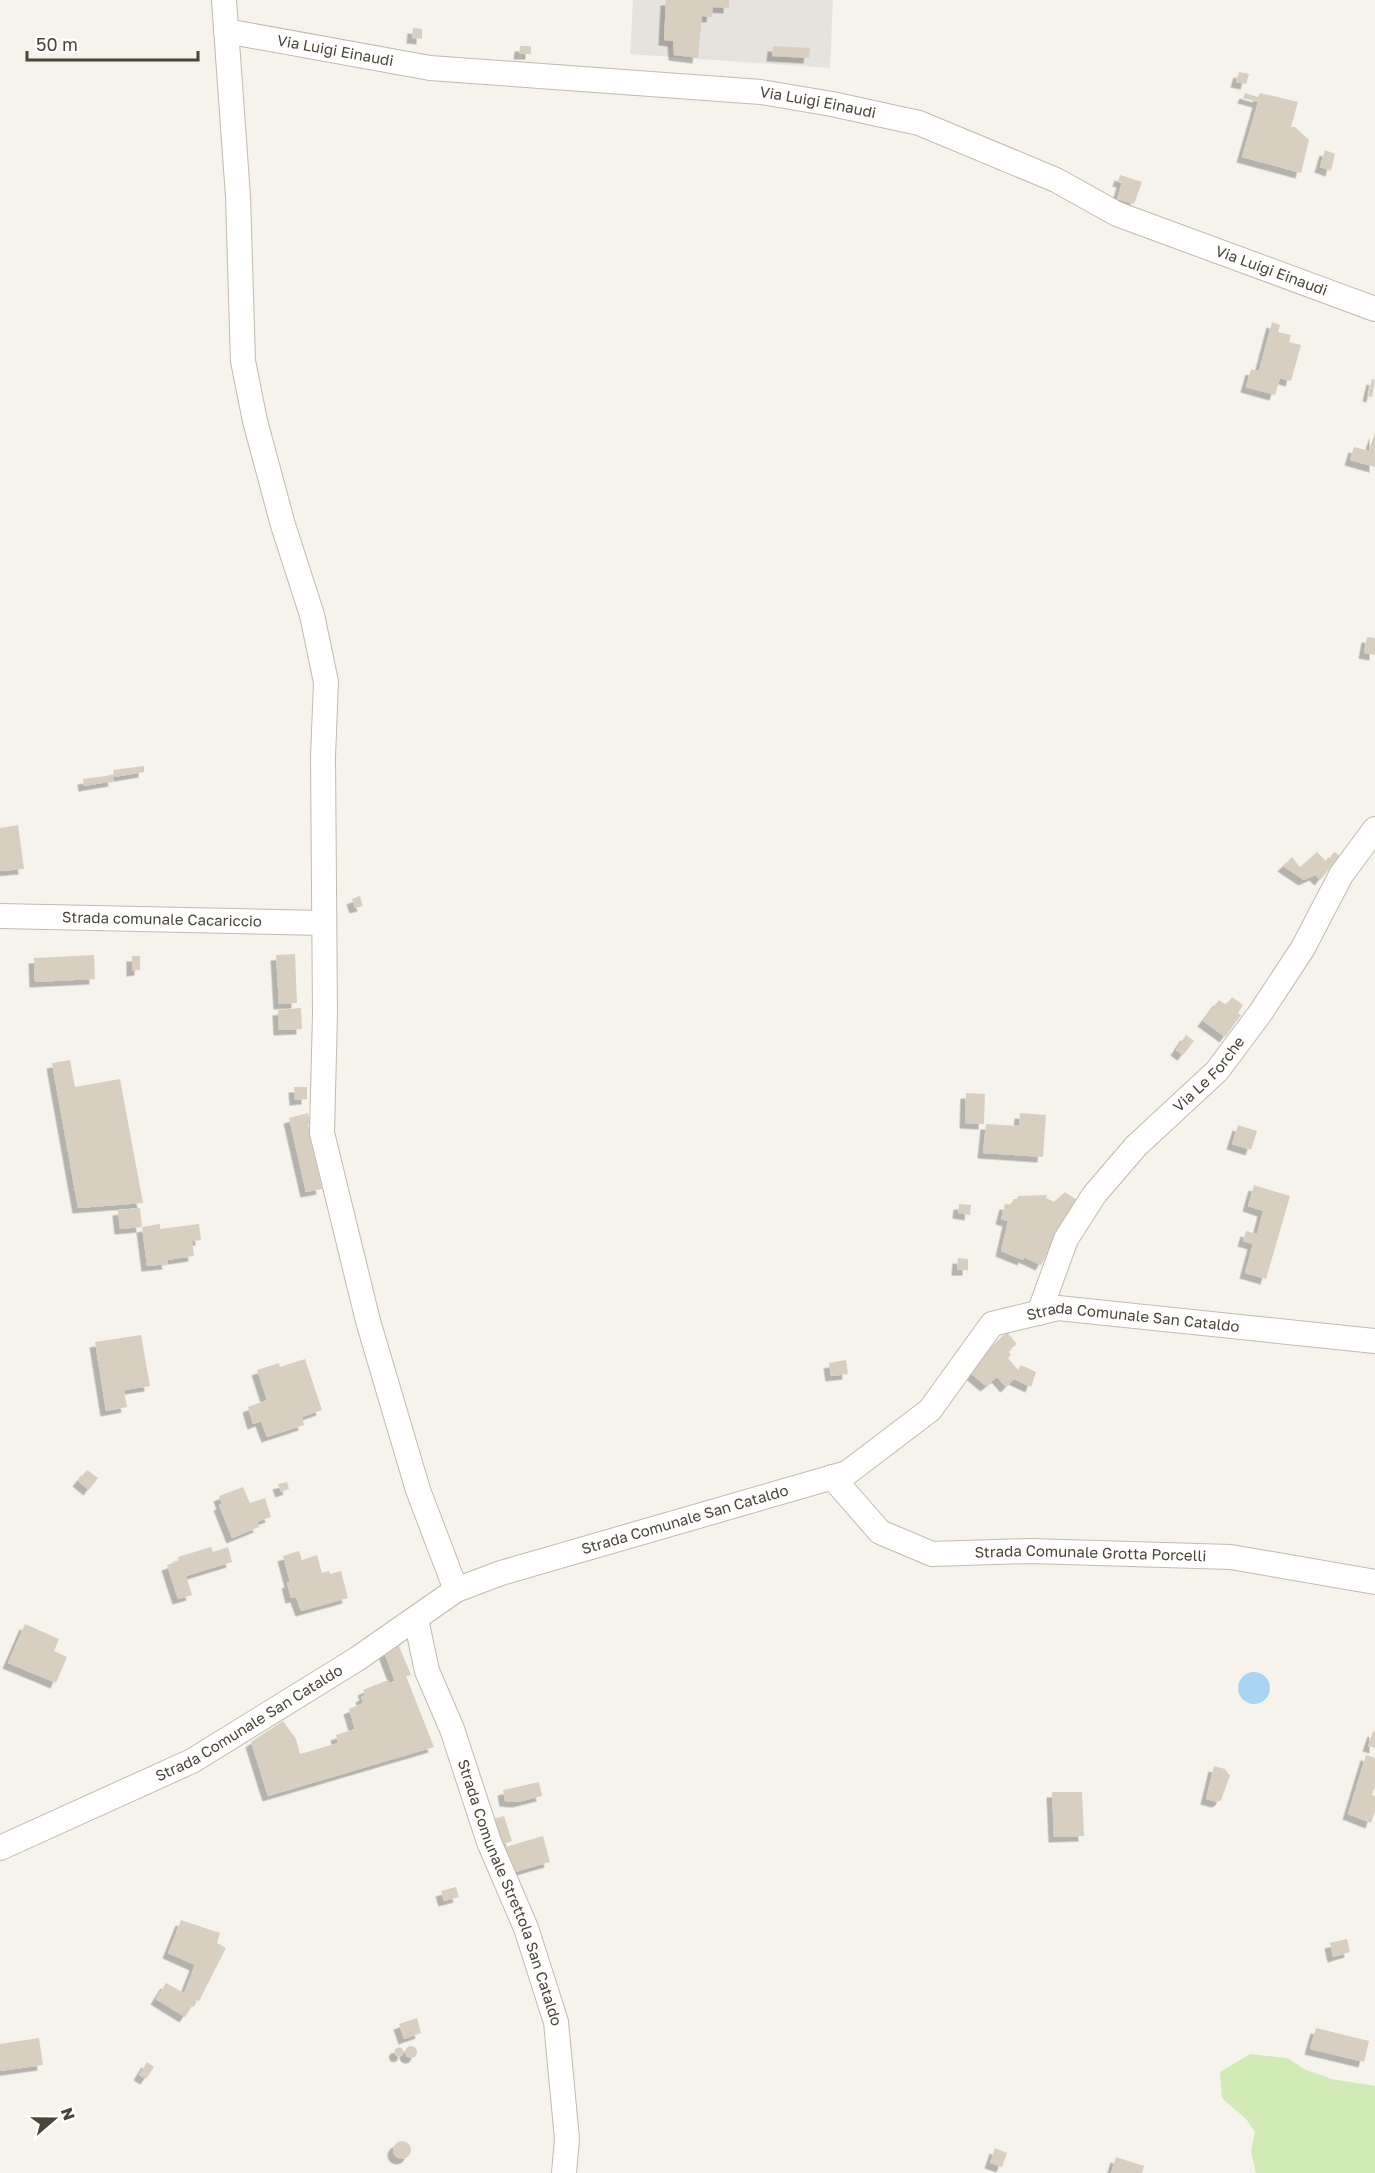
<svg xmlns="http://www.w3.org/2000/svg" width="1375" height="2173" font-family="'Golos Text',sans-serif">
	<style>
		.industrial { fill: #e6e2dd }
		.green { fill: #d2eab5 }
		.water { fill: #a9d4f2 }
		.building { fill: #d8cfc1; filter: url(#shadow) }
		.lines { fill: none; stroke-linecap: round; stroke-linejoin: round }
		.minor-casing { stroke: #c2bbae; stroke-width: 26 }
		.minor { stroke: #fff; stroke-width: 24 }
		.labels { text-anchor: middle; stroke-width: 6; stroke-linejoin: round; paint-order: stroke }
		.street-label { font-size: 15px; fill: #4b4439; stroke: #fff }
	</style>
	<defs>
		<filter id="shadow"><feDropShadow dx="-5.5" dy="5.5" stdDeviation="0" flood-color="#0004"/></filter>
	</defs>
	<rect width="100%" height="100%" fill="#f6f3ec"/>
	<path class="industrial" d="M 633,0 L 833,0 L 830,68 L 630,54 Z"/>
	<path class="green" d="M 1250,2054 L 1287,2058 L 1306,2070 L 1332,2079 L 1375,2086 L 1375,2173 L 1256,2173 L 1251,2151 L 1255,2132 L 1246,2119 L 1222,2098 L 1220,2072 Z"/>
	<circle class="water" cx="1254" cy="1688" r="16"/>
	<g class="building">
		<path d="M 666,0 L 729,0 L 729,8 L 713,7 L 712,17 L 702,16 L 698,58 L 674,55 L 673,41 L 664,40 Z"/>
		<path d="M 413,28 L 422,29 L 422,39 L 412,38 Z"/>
		<path d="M 520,46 L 531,46 L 531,54 L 519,54 Z"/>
		<path d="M 773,46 L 810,48 L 809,58 L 772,56 Z"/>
		<path d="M 1239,72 L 1249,74 L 1246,84 L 1236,82 Z"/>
		<path d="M 1245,93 L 1258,97 L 1260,93 L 1298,102 L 1291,127 L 1295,127 L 1309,140 L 1301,173 L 1242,157 L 1258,102 L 1243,98 Z"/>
		<path d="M 1325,150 L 1335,154 L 1331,171 L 1320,167 Z"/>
		<path d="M 1120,175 L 1142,182 L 1134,204 L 1117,199 L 1122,182 L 1118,181 Z"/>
		<path d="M 1272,322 L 1280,325 L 1278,332 L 1291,335 L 1289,342 L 1301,345 L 1291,381 L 1280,378 L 1275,395 L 1246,387 L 1251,369 L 1259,371 Z"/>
		<path d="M 1372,379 L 1375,380 L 1372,397 L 1368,396 Z"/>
		<path d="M 1375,432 L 1375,467 L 1350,460 L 1354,447 L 1369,451 Z"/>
		<path d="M 1367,637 L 1375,638 L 1375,655 L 1364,653 Z"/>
		<path d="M 144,766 L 144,772 L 114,777 L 113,770 Z"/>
		<path d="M 113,775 L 114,781 L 84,786 L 83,779 Z"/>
		<path d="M 18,825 L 24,869 L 0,871 L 0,828 Z"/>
		<path d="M 1317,852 L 1327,862 L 1334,852 L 1340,856 L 1320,880 L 1315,875 L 1304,880 L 1283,866 L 1292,857 L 1300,867 Z"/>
		<path d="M 360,896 L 363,906 L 355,908 L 352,899 Z"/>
		<path d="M 295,954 L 297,1003 L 279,1004 L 276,955 Z"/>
		<path d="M 94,955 L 95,979 L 35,982 L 34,958 Z"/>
		<path d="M 132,956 L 140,956 L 140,970 L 132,971 Z"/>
		<path d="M 1232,997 L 1243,1005 L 1238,1013 L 1241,1015 L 1225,1037 L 1203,1021 L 1219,1000 L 1226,1005 Z"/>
		<path d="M 301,1008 L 302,1029 L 279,1030 L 278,1010 Z"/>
		<path d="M 1186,1035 L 1194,1041 L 1183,1055 L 1176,1050 Z"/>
		<path d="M 70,1060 L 75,1087 L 120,1079 L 143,1203 L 78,1208 L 52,1063 Z"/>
		<path d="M 294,1087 L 307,1087 L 307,1099 L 295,1100 Z"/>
		<path d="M 966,1093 L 985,1094 L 984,1124 L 965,1123 Z"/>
		<path d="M 308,1113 L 310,1123 L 308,1124 L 322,1189 L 306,1192 L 289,1118 Z"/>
		<path d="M 1020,1113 L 1046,1115 L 1043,1157 L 983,1153 L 986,1124 L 1019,1126 Z"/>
		<path d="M 1238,1125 L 1257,1131 L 1251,1150 L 1232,1144 Z"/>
		<path d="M 1254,1185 L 1290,1196 L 1266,1279 L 1245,1273 L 1253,1244 L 1243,1241 L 1246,1231 L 1257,1234 L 1263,1211 L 1248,1206 Z"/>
		<path d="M 1065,1192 L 1077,1200 L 1041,1265 L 1024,1257 L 1023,1260 L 1001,1251 L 1008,1221 L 1001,1219 L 1005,1204 L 1013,1205 L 1013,1199 L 1017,1199 L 1018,1196 L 1047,1195 L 1046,1198 L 1054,1202 Z"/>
		<path d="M 959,1204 L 971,1205 L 970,1215 L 958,1213 Z"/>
		<path d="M 140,1208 L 142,1227 L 120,1229 L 118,1210 Z"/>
		<path d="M 160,1224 L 160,1229 L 199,1224 L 201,1240 L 192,1241 L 194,1256 L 167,1260 L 168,1264 L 147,1266 L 142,1227 Z"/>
		<path d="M 958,1258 L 968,1259 L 968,1270 L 957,1270 Z"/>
		<path d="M 1007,1332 L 1017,1344 L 1008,1351 L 1011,1355 L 1008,1358 L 1018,1370 L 1021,1365 L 1036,1372 L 1031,1387 L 1014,1379 L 1006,1387 L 997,1377 L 986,1386 L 969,1372 L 989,1349 Z"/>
		<path d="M 141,1335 L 150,1386 L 124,1390 L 127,1407 L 106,1411 L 95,1342 Z"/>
		<path d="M 305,1359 L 322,1410 L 302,1417 L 304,1425 L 267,1437 L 261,1421 L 253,1424 L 248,1407 L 267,1400 L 257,1370 L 279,1363 L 280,1367 Z"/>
		<path d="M 846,1360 L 848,1374 L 831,1376 L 829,1363 Z"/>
		<path d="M 87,1470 L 98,1478 L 89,1490 L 78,1481 Z"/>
		<path d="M 287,1482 L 289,1489 L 281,1492 L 278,1484 Z"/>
		<path d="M 243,1487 L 250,1503 L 265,1498 L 271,1517 L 257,1522 L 259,1527 L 232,1538 L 219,1505 L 222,1504 L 219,1496 Z"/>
		<path d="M 211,1547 L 213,1552 L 228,1547 L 232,1562 L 186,1576 L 192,1595 L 178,1599 L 167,1565 L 179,1561 L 178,1557 Z"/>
		<path d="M 299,1551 L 302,1560 L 317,1555 L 322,1573 L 329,1571 L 330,1574 L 341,1571 L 348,1598 L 301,1611 L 296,1597 L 291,1598 L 287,1583 L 290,1582 L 283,1556 Z"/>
		<path d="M 25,1624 L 59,1639 L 54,1651 L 67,1657 L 56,1683 L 8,1663 Z"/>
		<path d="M 399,1646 L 411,1675 L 406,1676 L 434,1747 L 268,1796 L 251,1742 L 283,1721 L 296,1739 L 300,1754 L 338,1743 L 336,1735 L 355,1729 L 349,1709 L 363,1703 L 361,1697 L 365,1695 L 363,1690 L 388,1680 L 389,1683 L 395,1681 L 384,1652 Z"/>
		<path d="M 1373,1731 L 1375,1732 L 1375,1748 L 1368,1746 Z"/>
		<path d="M 1366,1755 L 1375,1758 L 1375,1786 L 1372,1795 L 1375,1796 L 1375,1811 L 1371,1823 L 1348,1814 Z"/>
		<path d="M 1214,1766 L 1225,1769 L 1230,1776 L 1221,1800 L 1217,1802 L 1206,1799 Z"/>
		<path d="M 539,1782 L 542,1796 L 518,1802 L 505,1801 L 503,1790 Z"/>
		<path d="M 1052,1792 L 1082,1792 L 1084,1836 L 1054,1837 Z"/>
		<path d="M 504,1816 L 512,1841 L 498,1846 L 490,1820 Z"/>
		<path d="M 543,1836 L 550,1862 L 508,1874 L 499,1849 Z"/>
		<path d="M 456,1887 L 459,1897 L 444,1901 L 441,1891 Z"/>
		<path d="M 181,1920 L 220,1933 L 217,1943 L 226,1948 L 199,2001 L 196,2000 L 185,2017 L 156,1999 L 166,1983 L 184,1993 L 195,1965 L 168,1953 Z"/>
		<path d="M 1347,1939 L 1350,1952 L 1333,1957 L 1330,1943 Z"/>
		<path d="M 417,2018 L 421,2033 L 404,2039 L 399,2024 Z"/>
		<path d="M 1316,2028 L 1369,2041 L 1364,2062 L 1310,2049 Z"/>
		<path d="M 39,2038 L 43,2065 L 0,2071 L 0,2044 Z"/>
		<circle cx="411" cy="2052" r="6"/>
		<circle cx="399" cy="2052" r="4.5"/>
		<path d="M 147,2062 L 154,2067 L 146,2079 L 139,2075 Z"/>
		<circle cx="402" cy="2150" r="9"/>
		<path d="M 995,2148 L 1007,2153 L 1002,2167 L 990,2163 Z"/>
		<path d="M 1116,2157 L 1144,2166 L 1142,2173 L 1111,2173 Z"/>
	</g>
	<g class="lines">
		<defs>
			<g id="minor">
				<path d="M 224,0 L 238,197 L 243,361 L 255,421 L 283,525 L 312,615 L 326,682 L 323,757 L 325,1014 L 322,1133 L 368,1321 L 418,1490 L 456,1590"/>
				<path id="s1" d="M 226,31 L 430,68 L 761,92 L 832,104 L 919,123 L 1056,180 L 1117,214 L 1375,309"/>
				<path id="s2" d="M 0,916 L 324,923"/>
				<path id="s3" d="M 1039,1313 L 1066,1239 L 1094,1195 L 1136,1146 L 1217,1071 L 1261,1012 L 1303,948 L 1341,875 L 1375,829"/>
				<path id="s4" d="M 832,1477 L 880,1532 L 932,1554 L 1030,1551 L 1231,1557 L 1375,1582"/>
				<path id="s5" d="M 416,1619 L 427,1671 L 452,1729 L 489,1842 L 526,1928 L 556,2022 L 567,2139 L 564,2173"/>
				<path id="s6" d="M 0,1848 L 192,1761 L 357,1659 L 456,1590 L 501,1573 L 847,1473 L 930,1410 L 992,1324 L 1058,1308 L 1375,1341"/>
			</g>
		</defs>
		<use href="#minor" class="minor-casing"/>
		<use href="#minor" class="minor"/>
	</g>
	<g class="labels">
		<g class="street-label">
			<text dy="5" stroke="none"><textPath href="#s1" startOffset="111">Via Luigi Einaudi</textPath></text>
			<text dy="5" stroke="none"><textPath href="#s1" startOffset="597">Via Luigi Einaudi</textPath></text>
			<text dy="5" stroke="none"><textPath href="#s1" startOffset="1083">Via Luigi Einaudi</textPath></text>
			<text dy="5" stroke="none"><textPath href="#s2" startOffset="162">Strada comunale Cacariccio</textPath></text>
			<text dy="5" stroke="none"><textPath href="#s3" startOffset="298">Via Le Forche</textPath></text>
			<text dy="5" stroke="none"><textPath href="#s6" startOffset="1287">Strada Comunale San Cataldo</textPath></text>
			<text dy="5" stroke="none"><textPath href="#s6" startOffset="765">Strada Comunale San Cataldo</textPath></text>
			<text dy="5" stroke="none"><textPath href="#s4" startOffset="288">Strada Comunale Grotta Porcelli</textPath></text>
			<text dy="5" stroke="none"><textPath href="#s6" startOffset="279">Strada Comunale San Cataldo</textPath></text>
			<text dy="5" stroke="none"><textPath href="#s5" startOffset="290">Strada Comunale Strettola San Cataldo</textPath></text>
		</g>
	</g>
	<g transform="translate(54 2119) rotate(70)" stroke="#ffffff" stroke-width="4.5" paint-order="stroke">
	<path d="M0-4.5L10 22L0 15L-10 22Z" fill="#4b4439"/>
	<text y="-9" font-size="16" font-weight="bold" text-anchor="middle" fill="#4b4439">N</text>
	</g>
	<path d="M27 51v9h171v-9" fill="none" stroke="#4b4439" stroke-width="3"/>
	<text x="36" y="51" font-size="18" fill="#4b4439" stroke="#ffffff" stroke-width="4.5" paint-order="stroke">50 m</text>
</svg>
